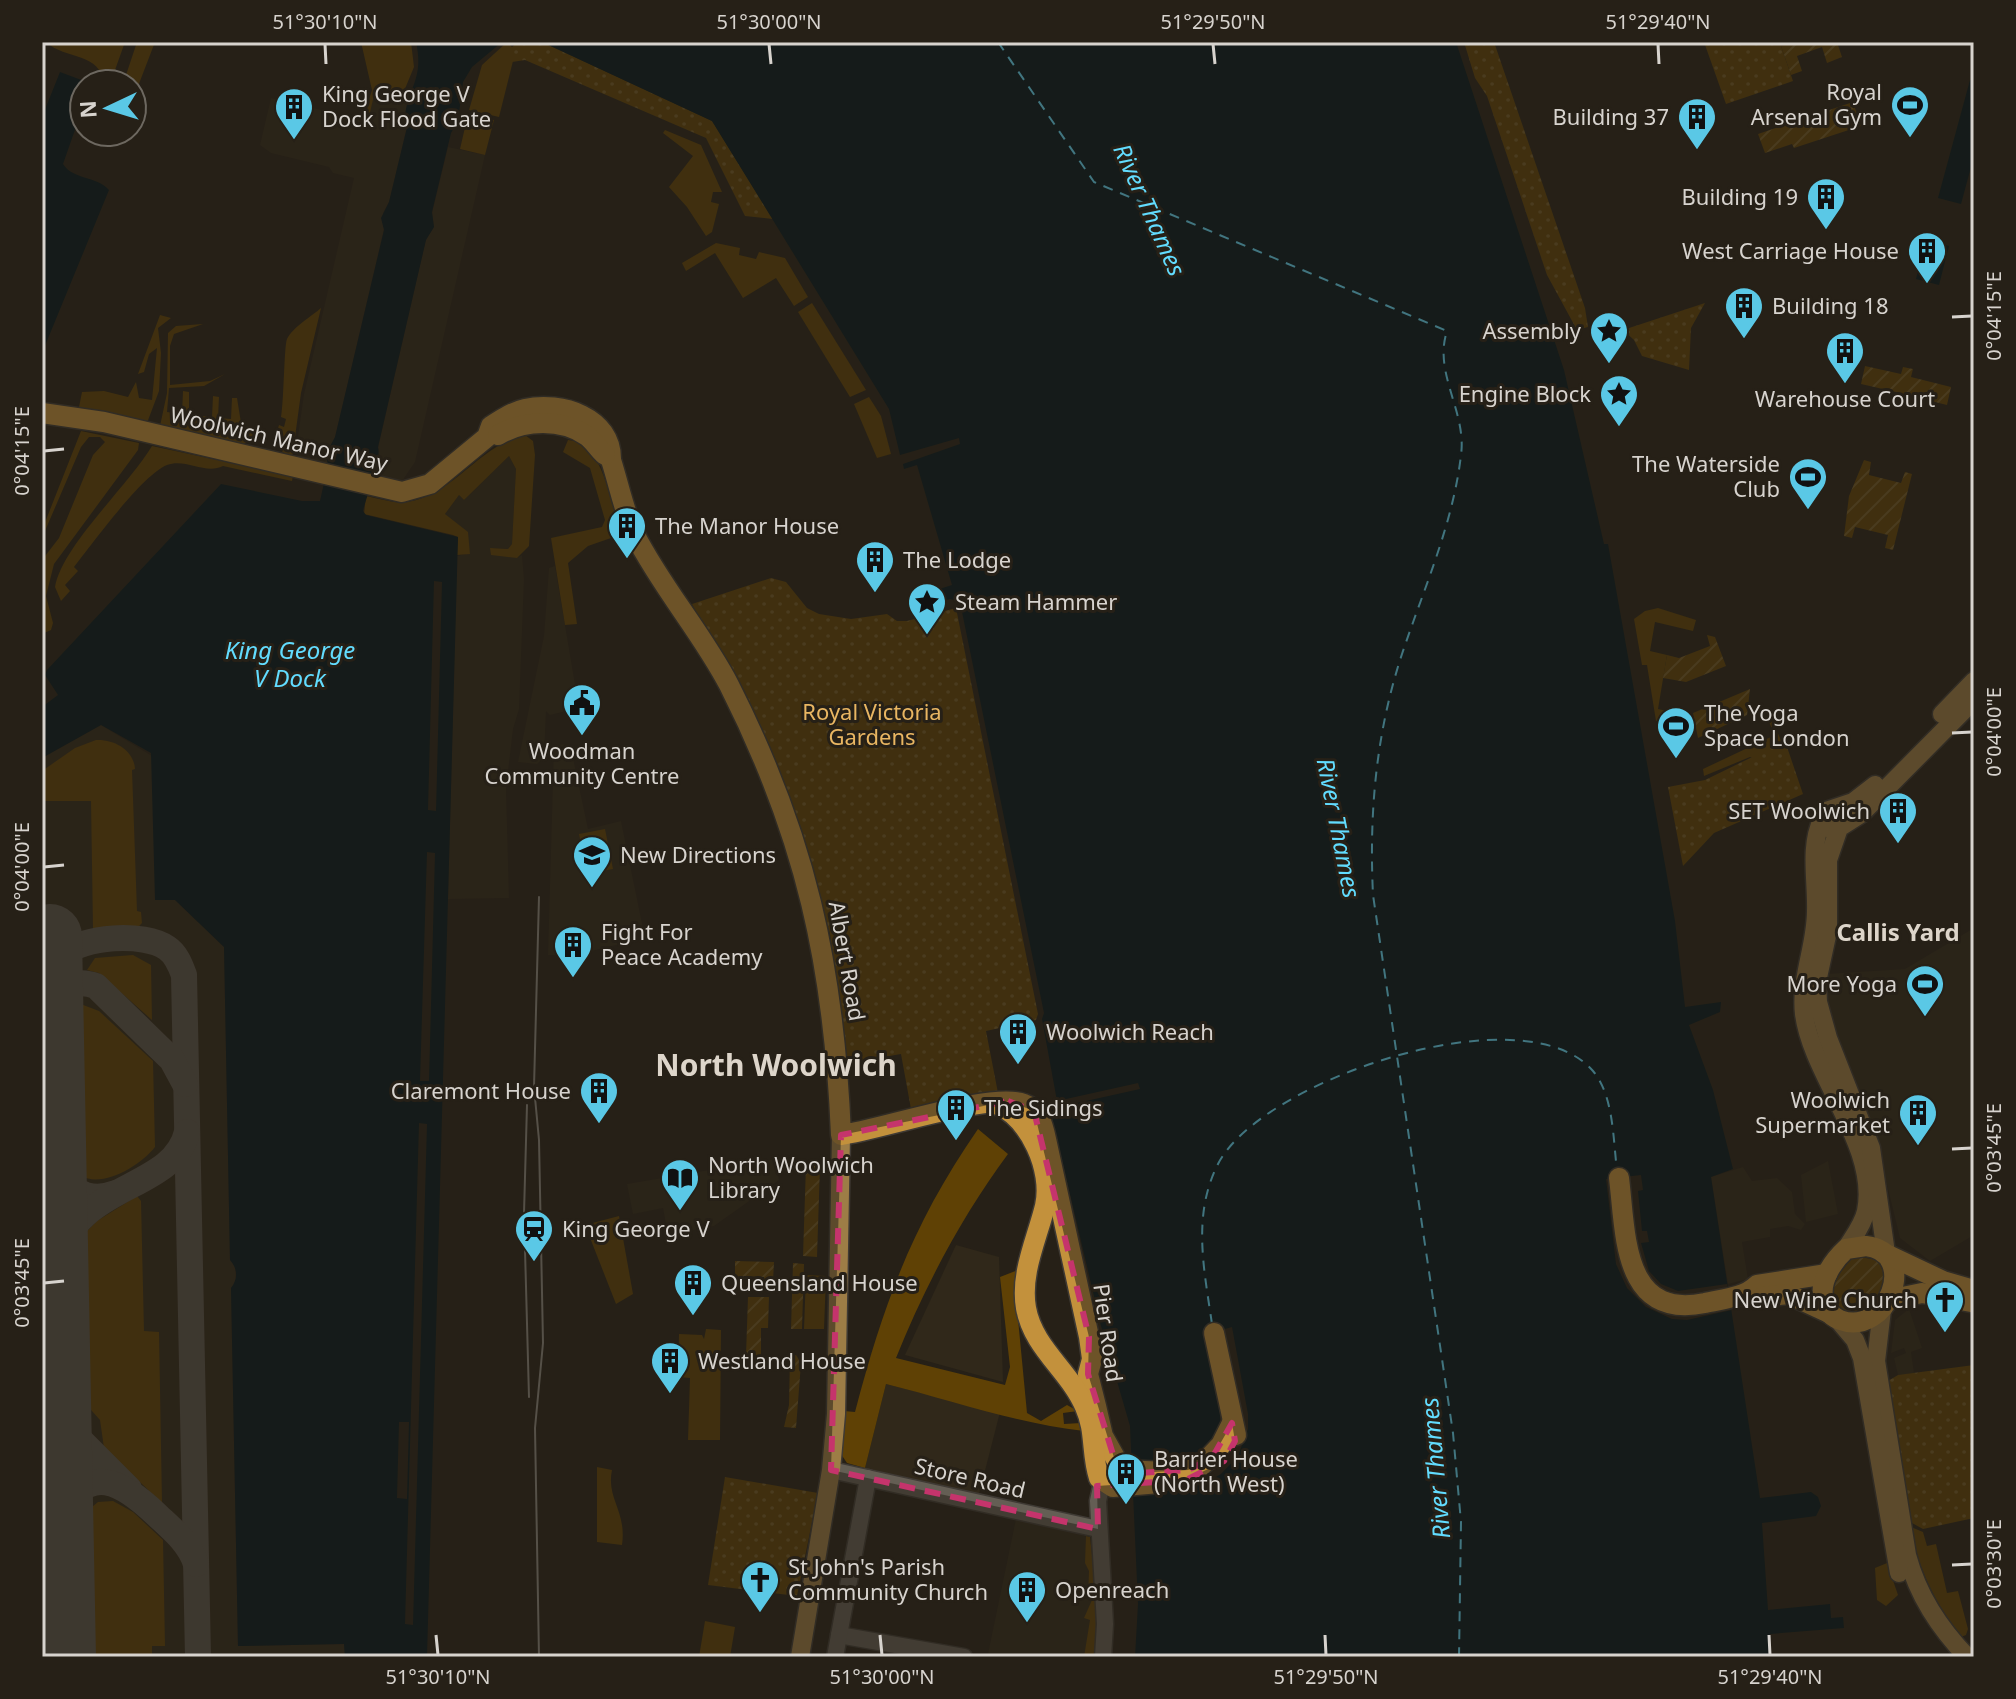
<svg xmlns="http://www.w3.org/2000/svg" width="2016" height="1699" font-family="'Noto Sans',sans-serif">
	<style>
		.built { fill: #30281a }
		.grass { fill: #5f4105 }
		.park { fill: url(#park-dots) }
		.garden { fill: url(#garden-furrows) }
		.water { fill: #00161d }
		.pier { fill: #262017 }
		.lines { fill: none; stroke-linecap: round; stroke-linejoin: round }
		.ferry { stroke: #62dcfe; stroke-width: 2; stroke-dasharray: 10 8; stroke-linecap: butt }
		.taxiway { stroke: #5a544c; stroke-width: 26 }
		.runway { stroke: #5a544c; stroke-width: 64 }
		.secondary-casing { stroke: #3f3a34; stroke-width: 19 }
		.primary-casing { stroke: #3f3a34; stroke-width: 21 }
		.highway-casing { stroke: #3f3a34; stroke-width: 23 }
		.secondary { stroke: #645e54; stroke-width: 16 }
		.primary { stroke: #9d7d46; stroke-width: 18 }
		.highway { stroke: #c3913c; stroke-width: 20 }
		.tram { stroke: #8e8982; stroke-width: 2 }
		.marked { fill: none; stroke: #c5346c; stroke-width: 6; stroke-dasharray: 16 10; stroke-linejoin: round }
		.ticks { fill: none; stroke: #d7d3ce; stroke-width: 3 }
		.labels { text-anchor: middle; stroke-width: 6; stroke-linejoin: round; paint-order: stroke }
		.poi-label { font-size: 22px; fill: #d7d3ce; stroke: #262017; text-anchor: start }
		.street-label { font-size: 22px; fill: #d7d3ce; stroke: #262017 }
		.park-label { font-size: 22px; fill: #e9b662; stroke: #262017 }
		.water-label { font-size: 24px; font-style: italic; fill: #62dcfe; stroke: #262017 }
		.neighbourhood-label { font-size: 24px; font-weight: bold; fill: #ddd5ca; stroke: #262017 }
		.district-label { font-size: 30px; font-weight: bold; fill: #ddd5ca; stroke: #262017 }
		.neatline { fill: none; stroke: #d7d3ce; stroke-width: 3 }
		.ticks-label { font-size: 20px; text-anchor: middle; fill: #d7d3ce }
	</style>
	<defs>
		<pattern id="park-dots" width="8" height="8" patternUnits="userSpaceOnUse" patternTransform="scale(2)"><rect width="8" height="8" fill="#5f4105"/><path d="M2 2h.1M6 6h.1" fill="none" stroke="#755c28" stroke-width="1.8" stroke-linecap="round"/></pattern>
		<pattern id="garden-furrows" width="10" height="10" patternUnits="userSpaceOnUse" patternTransform="scale(2)"><rect width="10" height="10" fill="#5f4105"/><path d="M-1 1l2-2M0 10L10 0M9 11l2-2" fill="none" stroke="#755c28"/></pattern>
	</defs>
	<rect width="100%" height="100%" fill="#262017"/>
	<g class="built">
		<path d="M 375,90 L 410,98 L 405,114 L 408,123 L 389,202 L 383,213 L 384,229 L 335,438 L 326,454 L 328,465 L 300,460 L 296,450 L 304,394 L 354,178 L 333,173 L 329,167 L 271,153 L 260,145 L 271,98 L 367,121 Z"/>
		<path d="M 448,147 L 485,155 L 415,462 L 400,484 L 371,477 L 378,464 L 378,448 L 426,239 L 434,227 L 432,213 Z"/>
		<path d="M 509,456 L 516,469 L 512,544 L 508,549 L 491,548 L 517,558 L 522,555 L 524,579 L 519,709 L 513,729 L 506,789 L 509,898 L 448,899 L 457,556 L 470,553 L 454,523 L 445,514 L 459,495 L 464,500 Z"/>
		<path d="M 555,566 L 579,708 L 550,715 L 546,711 L 544,757 L 537,764 L 518,762 L 544,636 L 549,568 Z"/>
		<path d="M 101,725 L 152,756 L 175,900 L 224,947 L 230,1259 L 235,1266 L 236,1282 L 231,1289 L 238,1646 L 344,1644 L 345,1657 L 42,1657 L 42,758 Z"/>
		<path d="M 570,744 L 588,829 L 621,821 L 645,938 L 575,955 L 548,955 L 554,745 Z"/>
		<path d="M 1974,928 L 1974,1235 L 1930,1261 L 1900,1238 L 1883,1168 L 1829,1022 L 1824,994 L 1826,974 L 1905,969 Z"/>
		<path d="M 775,1159 L 779,1180 L 714,1226 L 668,1235 L 663,1208 L 633,1214 L 627,1184 Z"/>
		<path d="M 1828,1161 L 1838,1214 L 1806,1222 L 1801,1175 Z"/>
		<path d="M 1743,1167 L 1752,1181 L 1777,1178 L 1792,1192 L 1795,1214 L 1805,1224 L 1801,1230 L 1788,1226 L 1770,1229 L 1770,1237 L 1742,1242 L 1748,1279 L 1728,1284 L 1711,1177 Z"/>
		<path d="M 956,1245 L 999,1257 L 1003,1382 L 905,1355 Z"/>
		<path d="M 1909,1309 L 1922,1348 L 1911,1352 L 1914,1373 L 1898,1375 L 1894,1358 L 1906,1353 L 1904,1348 L 1891,1353 L 1895,1320 Z"/>
		<path d="M 886,1384 L 1000,1412 L 979,1494 L 865,1468 Z"/>
		<path d="M 1016,1519 L 1090,1537 L 1094,1657 L 1005,1657 L 988,1654 Z"/>
	</g>
	<g class="grass">
		<path d="M 46,42 L 125,42 L 110,84 L 103,84 C 102,52 65,60 46,42 Z"/>
		<path d="M 137,42 L 155,42 L 132,102 L 132,84 L 123,84 Z"/>
		<path d="M 361,42 L 411,42 L 414,67 L 402,96 L 375,91 L 368,121 L 362,120 L 372,90 Z"/>
		<path d="M 507,42 L 512,47 L 518,42 L 707,132 L 515,53 L 499,117 L 469,110 L 482,65 Z"/>
		<path d="M 468,114 L 494,120 L 485,155 L 460,149 L 466,123 L 469,126 L 471,123 Z"/>
		<path d="M 665,130 L 701,145 L 722,192 L 713,192 L 711,202 L 719,204 L 712,232 L 706,236 L 687,207 L 669,187 L 693,156 L 663,133 Z"/>
		<path d="M 716,243 L 740,248 L 739,255 L 756,259 L 759,252 L 785,258 L 808,297 L 794,306 L 776,278 L 743,298 L 715,253 L 686,271 L 682,263 Z"/>
		<path d="M 812,303 L 866,390 L 850,397 L 798,312 Z"/>
		<path d="M 321,308 L 301,393 L 292,459 C 278,451 274,441 279,425 L 284,427 L 286,419 L 281,417 C 284,400 284,346 287,339 C 293,327 312,316 321,308 Z"/>
		<path d="M 160,315 L 171,318 L 158,328 L 161,353 L 159,391 L 147,423 L 79,407 L 82,392 L 104,391 L 128,397 L 136,382 L 139,398 L 152,400 L 157,348 L 149,354 L 144,372 L 138,374 Z"/>
		<path d="M 203,324 L 174,334 L 170,346 L 170,385 L 210,381 L 225,374 L 204,386 L 169,388 L 167,412 L 182,414 L 183,391 L 189,392 L 189,415 L 212,417 L 213,396 L 219,397 L 218,418 L 231,419 L 232,398 L 237,398 L 242,429 L 259,427 L 261,435 L 252,442 L 240,444 L 160,426 L 167,393 L 168,333 L 176,326 Z"/>
		<path d="M 869,397 L 881,416 L 891,454 L 877,458 L 854,404 Z"/>
		<path d="M 81,431 L 139,443 L 138,450 L 54,564 L 46,596 L 53,623 L 51,630 L 42,634 L 42,560 L 59,538 L 93,455 L 105,442 L 100,437 L 89,437 L 81,447 L 42,538 L 42,530 Z"/>
		<path d="M 525,435 L 533,441 L 535,455 L 529,546 L 517,558 L 491,555 L 490,548 L 508,549 L 512,544 L 516,469 L 509,456 L 464,500 L 459,495 L 445,514 L 468,532 L 470,554 L 457,555 L 458,537 L 453,535 L 364,514 L 366,496 C 376,498 396,504 407,502 C 454,495 480,444 525,435 Z"/>
		<path d="M 568,440 C 602,442 609,498 619,523 L 611,538 L 588,546 L 568,563 L 577,624 L 565,625 L 551,538 L 602,527 L 605,520 L 590,468 L 563,452 Z"/>
		<path d="M 152,446 L 293,476 L 292,481 L 223,466 C 205,475 186,458 167,465 C 142,475 93,543 74,567 L 78,571 L 65,585 L 70,591 L 61,601 L 55,587 C 62,546 128,486 152,446 Z"/>
		<path d="M 1658,608 L 1696,620 L 1693,631 L 1655,622 L 1650,651 L 1667,655 L 1658,709 L 1689,716 L 1656,721 L 1647,665 L 1642,665 L 1634,619 L 1645,611 Z"/>
		<path d="M 1754,714 L 1771,718 L 1784,747 L 1757,760 L 1750,757 L 1704,776 L 1703,769 L 1775,735 L 1768,720 L 1754,718 Z"/>
		<path d="M 96,740 C 114,739 134,750 135,769 L 132,770 L 137,911 L 141,912 L 142,923 L 137,928 L 93,929 L 91,801 L 42,801 L 42,771 L 75,748 Z"/>
		<path d="M 605,829 L 613,869 L 587,874 L 579,834 Z"/>
		<path d="M 133,955 L 151,965 L 152,1020 L 99,973 L 87,970 L 95,958 Z"/>
		<path d="M 78,1003 L 99,1011 L 153,1061 L 155,1147 C 140,1166 103,1188 81,1176 Z"/>
		<path d="M 978,1129 L 1008,1154 C 962,1216 925,1286 896,1358 L 1005,1385 L 1010,1367 L 1000,1277 L 1018,1270 L 1016,1298 L 1027,1413 L 1041,1421 L 1067,1405 L 1078,1411 L 1063,1413 L 1064,1424 L 1081,1423 L 1084,1431 C 1018,1424 951,1400 886,1384 L 865,1468 L 847,1463 L 841,1454 L 844,1411 L 855,1412 C 884,1302 913,1223 978,1129 Z"/>
		<path d="M 137,1196 L 141,1201 L 144,1331 L 159,1332 L 162,1503 L 104,1448 L 100,1420 L 84,1402 L 82,1236 L 97,1221 Z"/>
		<path d="M 619,1216 L 633,1294 L 616,1304 L 585,1225 Z"/>
		<path d="M 806,1275 L 826,1276 L 824,1329 L 804,1329 Z"/>
		<path d="M 706,1329 L 721,1330 L 720,1440 L 688,1440 L 690,1378 L 678,1377 L 679,1334 L 702,1335 L 704,1339 Z"/>
		<path d="M 597,1467 L 612,1470 C 606,1499 627,1511 622,1545 L 597,1542 Z"/>
		<path d="M 113,1501 L 133,1512 L 163,1540 L 165,1646 L 152,1646 L 152,1657 L 89,1657 L 86,1512 L 98,1502 Z"/>
		<path d="M 1911,1527 L 1923,1532 L 1927,1546 L 1936,1544 L 1947,1593 L 1958,1591 L 1968,1629 L 1966,1635 L 1961,1637 C 1935,1602 1918,1570 1911,1527 Z"/>
		<path d="M 1086,1536 L 1090,1537 L 1098,1608 L 1094,1657 L 1084,1657 L 1090,1620 L 1084,1618 L 1092,1600 L 1088,1599 L 1089,1571 L 1085,1563 Z"/>
		<path d="M 1887,1563 L 1898,1595 L 1886,1606 L 1877,1600 L 1875,1568 Z"/>
		<path d="M 705,1621 L 735,1627 L 730,1657 L 699,1657 Z"/>
	</g>
	<g class="park">
		<path d="M 516,42 L 542,42 L 712,121 L 773,219 L 745,216 L 706,138 L 525,60 L 512,62 Z"/>
		<path d="M 1464,42 L 1494,42 L 1585,308 L 1588,327 L 1577,330 L 1547,275 L 1487,96 L 1475,78 Z"/>
		<path d="M 1704,42 L 1792,42 L 1781,46 L 1793,81 L 1726,104 Z"/>
		<path d="M 1705,303 L 1691,328 L 1689,370 L 1642,356 L 1634,340 L 1623,330 Z"/>
		<path d="M 771,578 L 786,582 L 807,608 L 819,614 L 851,619 L 887,614 L 897,621 L 907,621 L 956,608 L 1038,1014 L 1036,1020 L 986,1031 L 998,1093 L 911,1109 L 901,1054 L 848,1063 L 830,934 L 792,808 L 692,604 Z"/>
		<path d="M 1785,741 L 1803,794 L 1714,833 L 1683,866 L 1668,787 L 1705,780 Z"/>
		<path d="M 1974,1365 L 1974,1518 L 1923,1529 L 1912,1523 L 1888,1381 L 1898,1375 Z"/>
		<path d="M 725,1477 L 818,1493 L 797,1596 L 708,1585 Z"/>
	</g>
	<g class="garden">
		<path d="M 1791,42 L 1837,42 L 1842,57 L 1827,63 L 1822,47 L 1797,56 L 1802,71 L 1791,75 L 1781,46 Z"/>
		<path d="M 1853,102 L 1861,126 L 1794,148 L 1792,144 L 1765,153 L 1758,134 Z"/>
		<path d="M 1865,366 L 1901,374 L 1903,367 L 1913,369 L 1911,377 L 1951,387 L 1947,405 L 1906,395 L 1904,401 L 1895,399 L 1896,392 L 1861,384 Z"/>
		<path d="M 1864,460 L 1871,462 L 1869,475 L 1901,483 L 1905,472 L 1912,474 L 1893,550 L 1885,548 L 1888,535 L 1855,527 L 1852,538 L 1844,536 L 1849,496 Z"/>
		<path d="M 1707,635 L 1715,637 L 1726,666 L 1686,682 L 1663,678 L 1667,655 L 1679,658 L 1710,646 Z"/>
		<path d="M 1750,689 L 1747,715 L 1698,738 L 1693,713 Z"/>
		<path d="M 806,1165 L 820,1166 L 817,1257 L 803,1256 Z"/>
		<path d="M 1854,1256 L 1878,1260 L 1886,1278 C 1880,1296 1867,1313 1847,1313 L 1832,1300 L 1831,1283 Z"/>
		<path d="M 735,1261 L 774,1262 L 773,1282 L 765,1282 L 764,1277 L 744,1276 L 743,1281 L 735,1281 Z"/>
		<path d="M 793,1263 L 804,1264 L 802,1329 L 791,1329 Z"/>
		<path d="M 748,1297 L 769,1297 L 768,1328 L 761,1328 L 761,1356 L 746,1355 Z"/>
		<path d="M 796,1355 L 801,1363 L 796,1428 L 784,1427 L 789,1405 L 790,1356 Z"/>
	</g>
	<g class="water">
		<path d="M 416,42 L 502,42 L 472,67 L 463,82 L 458,121 L 451,133 L 432,212 L 434,227 L 426,240 L 378,447 C 382,459 367,494 363,511 L 366,515 L 458,537 L 427,1657 L 345,1657 L 344,1644 L 238,1646 L 231,1288 C 238,1279 238,1269 230,1260 L 224,947 L 175,900 L 155,900 L 151,753 L 101,725 L 42,758 L 42,707 L 58,695 L 45,675 L 47,670 L 221,484 L 302,501 L 320,501 L 328,465 L 326,454 L 335,437 L 384,230 L 381,218 L 389,202 L 408,123 L 405,122 C 405,89 425,82 416,42 Z"/>
		<path d="M 542,42 L 1456,42 L 1564,370 L 1604,544 L 1608,544 L 1675,921 L 1685,1007 L 1721,1002 L 1720,1012 L 1689,1025 L 1713,1090 L 1733,1169 L 1711,1177 L 1760,1498 L 1811,1492 L 1818,1497 L 1821,1506 L 1816,1516 L 1762,1523 L 1768,1610 L 1830,1604 L 1831,1618 L 1843,1617 L 1844,1628 L 1770,1634 L 1770,1657 L 1135,1657 L 1138,1604 L 1130,1426 L 1101,1326 L 1050,1109 L 1140,1089 L 1138,1083 L 1057,1101 L 1042,1019 L 1044,1013 L 960,602 L 950,599 L 917,608 L 915,597 L 952,585 L 917,465 L 904,469 L 903,464 L 960,444 L 959,438 L 900,455 L 889,409 L 712,121 Z"/>
		<path d="M 60,72 L 92,84 L 84,84 L 84,104 L 63,164 C 73,180 97,176 109,190 L 42,353 L 42,117 Z"/>
		<path d="M 1970,80 L 1974,81 L 1974,156 L 1961,204 L 1938,198 Z"/>
		<path d="M 1926,240 L 1949,246 L 1939,285 L 1916,279 Z"/>
	</g>
	<g class="pier">
		<path d="M 434,581 L 442,582 L 436,811 L 428,810 Z"/>
		<path d="M 427,852 L 435,853 L 429,1081 L 420,1081 Z"/>
		<path d="M 419,1123 L 427,1124 L 413,1625 L 405,1624 Z"/>
		<path d="M 1641,1175 L 1643,1190 L 1638,1191 L 1642,1231 L 1647,1231 L 1649,1242 L 1641,1243 L 1649,1271 L 1661,1284 L 1678,1291 L 1727,1284 L 1732,1310 L 1687,1320 L 1672,1319 L 1646,1307 L 1627,1288 L 1616,1264 L 1606,1179 Z"/>
		<path d="M 1232,1327 L 1248,1414 L 1248,1429 L 1238,1456 L 1221,1474 L 1202,1485 L 1133,1492 L 1208,1449 L 1220,1427 L 1220,1414 L 1203,1335 Z"/>
		<path d="M 399,1422 L 409,1422 L 407,1499 L 397,1498 Z"/>
	</g>
	<g class="lines">
		<g class="ferry">
			<path d="M 998,42 L 1094,182 L 1447,331 C 1433,373 1467,412 1461,455 C 1453,524 1424,588 1402,654 C 1376,733 1369,812 1373,895 L 1453,1433 L 1461,1522 L 1459,1657"/>
			<path d="M 1212,1324 C 1204,1269 1192,1215 1218,1164 C 1261,1080 1524,991 1593,1071 C 1614,1096 1613,1140 1617,1170"/>
		</g>
		<g class="taxiway">
			<path d="M 51,985 L 63,955 C 82,936 144,932 167,948 C 176,954 180,964 184,975 L 198,1657"/>
			<path d="M 51,1009 C 58,988 74,978 96,986 L 172,1060 L 185,1084"/>
			<path d="M 54,1156 C 62,1186 84,1205 116,1193"/>
			<path d="M 56,1266 C 73,1181 173,1193 187,1132"/>
			<path d="M 59,1400 L 67,1427 L 129,1489"/>
			<path d="M 61,1517 C 87,1459 124,1483 158,1516 C 173,1530 190,1544 196,1564"/>
		</g>
		<path class="runway" d="M 50,936 L 64,1657"/>
		<defs>
			<g id="secondary">
				<path d="M 831,1470 L 1098,1529"/>
				<path d="M 1102,1483 L 1098,1501 L 1105,1624 L 1103,1657"/>
				<path d="M 839,1635 L 964,1657"/>
				<path d="M 835,1657 L 868,1478"/>
			</g>
			<g id="primary">
				<path d="M 1942,714 L 1974,681"/>
				<path d="M 1822,820 C 1809,847 1817,881 1816,911 C 1816,946 1800,978 1804,1014 C 1812,1076 1879,1147 1866,1211 C 1863,1225 1853,1237 1846,1249"/>
				<path d="M 1828,828 L 1822,820 L 1826,811 L 1853,802 L 1875,785"/>
				<path d="M 1886,1253 L 1871,1148 L 1828,1038 L 1818,1002 L 1817,982 L 1828,931 L 1828,860 L 1839,828 L 1861,814 L 1974,700"/>
				<path d="M 1882,1310 L 1876,1361 L 1907,1555 C 1918,1596 1939,1627 1967,1657"/>
				<path d="M 1838,1320 L 1855,1340 L 1862,1358 L 1899,1573"/>
				<path d="M 800,1657 L 831,1470 L 836,1414 L 841,1135"/>
			</g>
			<g id="highway">
				<path d="M 42,413 L 104,422 L 402,492 L 430,484 L 487,437 L 491,426 C 502,419 512,412 525,409 C 561,401 612,417 611,460 C 619,485 624,512 635,535 C 662,588 702,633 729,685 C 806,837 834,966 841,1135 C 880,1130 993,1091 1024,1104 C 1039,1109 1043,1125 1046,1139 L 1089,1337 L 1092,1359 L 1088,1374 L 1096,1406 L 1103,1436 L 1122,1470 L 1167,1472 L 1202,1465 L 1221,1445 L 1232,1423"/>
				<path d="M 498,435 C 524,420 561,418 587,436 C 594,441 598,449 605,455"/>
				<path d="M 996,1104 C 1030,1118 1053,1170 1045,1206 C 1037,1239 1020,1273 1026,1308 C 1033,1348 1070,1371 1085,1407 C 1096,1431 1091,1454 1099,1478 L 1113,1487 L 1159,1483"/>
				<path d="M 1619,1178 C 1626,1234 1622,1320 1705,1303 C 1722,1299 1744,1298 1757,1285 L 1827,1274"/>
				<path d="M 1866,1246 C 1920,1252 1888,1338 1840,1320 C 1830,1316 1824,1308 1823,1297 C 1820,1279 1834,1260 1846,1249 Z"/>
				<path d="M 1888,1255 L 1943,1281 L 1974,1290"/>
				<path d="M 1762,1297 L 1788,1294 L 1829,1313"/>
				<path d="M 1888,1300 L 1922,1293 L 1971,1302"/>
				<path d="M 1214,1333 L 1236,1435"/>
			</g>
		</defs>
		<use href="#secondary" class="secondary-casing"/>
		<use href="#primary" class="primary-casing"/>
		<use href="#highway" class="highway-casing"/>
		<use href="#secondary" class="secondary"/>
		<use href="#primary" class="primary"/>
		<use href="#highway" class="highway"/>
		<g class="tram">
			<path d="M 539,897 L 534,1087 L 539,1140 L 543,1343 L 535,1428 L 539,1657"/>
			<path d="M 527,1105 L 524,1213 L 529,1397"/>
		</g>
	</g>
	<path d="M0 0H2016V1699H0ZM 1008,1101 L 1034,1111 L 1089,1337 L 1088,1374 L 1116,1464 L 1137,1473 L 1188,1470 L 1212,1458 L 1232,1423 L 1235,1441 L 1224,1461 L 1186,1480 L 1097,1486 L 1098,1529 L 831,1470 L 841,1135 Z" fill="#262017" fill-opacity=".55" fill-rule="evenodd"/>
	<path class="marked" d="M 1008,1101 L 1034,1111 L 1089,1337 L 1088,1374 L 1116,1464 L 1137,1473 L 1188,1470 L 1212,1458 L 1232,1423 L 1235,1441 L 1224,1461 L 1186,1480 L 1097,1486 L 1098,1529 L 831,1470 L 841,1135 Z"/>
	<path class="ticks" d="M 325,44 L 326,64M 769,44 L 771,64M 1213,44 L 1215,64M 1658,44 L 1659,64M 1952,317 L 1972,316M 44,451 L 64,449M 1952,733 L 1972,732M 44,867 L 64,865M 1952,1149 L 1972,1148M 44,1283 L 64,1281M 1952,1565 L 1972,1564M 436,1635 L 438,1655M 880,1635 L 882,1655M 1325,1635 L 1326,1655M 1769,1635 L 1770,1655"/>
	<defs>
		<symbol id="stadium-pin" viewBox="-11 -11 22 30"><path d="M0 17L-7.5 6A9.5 9.5 0 1 1 7.5 6Z" fill="#5ac8e6" stroke="#262017"/><path d="M0-5a6.5 5 0 1 0 0 10a6.5 5 0 1 0 0-10ZM-3.5-1.8h7v3.6h-7Z" fill="#111"/></symbol>
		<symbol id="building-pin" viewBox="-11 -11 22 30"><path d="M0 17L-7.5 6A9.5 9.5 0 1 1 7.5 6Z" fill="#5ac8e6" stroke="#262017"/><path d="M-4-6H4V6H1V3H-1V6H-4ZM-2.5-4.3h1.7v1.8h-1.7ZM.8-4.3h1.7v1.8H.8ZM-2.5-1h1.7V.8h-1.7ZM.8-1h1.7V.8H.8Z" fill="#111"/></symbol>
		<symbol id="sight-pin" viewBox="-11 -11 22 30"><path d="M0 17L-7.5 6A9.5 9.5 0 1 1 7.5 6Z" fill="#5ac8e6" stroke="#262017"/><path d="M0-6L1.8-2.2L6-1.7L2.9 1.2L3.7 5.4L0 3.3L-3.7 5.4L-2.9 1.2L-6-1.7L-1.8-2.2Z" fill="#111"/></symbol>
		<symbol id="civic-pin" viewBox="-11 -11 22 30"><path d="M0 17L-7.5 6A9.5 9.5 0 1 1 7.5 6Z" fill="#5ac8e6" stroke="#262017"/><path d="M-.6-6.5H3V-4.5H.6V-3L4-1V1h2V6H-6V1h2V-1L-.6-3ZM-1.2 2.5V6h2.4V2.5Z" fill="#111"/></symbol>
		<symbol id="school-pin" viewBox="-11 -11 22 30"><path d="M0 17L-7.5 6A9.5 9.5 0 1 1 7.5 6Z" fill="#5ac8e6" stroke="#262017"/><path d="M0-5L7-2L0 1L-7-2ZM-4 1L0 2.5L4 1V4Q0 6-4 4Z" fill="#111"/></symbol>
		<symbol id="library-pin" viewBox="-11 -11 22 30"><path d="M0 17L-7.5 6A9.5 9.5 0 1 1 7.5 6Z" fill="#5ac8e6" stroke="#262017"/><path d="M-6-4Q-3-5.5-.7-3.5V5Q-3 3-6 4ZM6-4Q3-5.5 .7-3.5V5Q3 3 6 4Z" fill="#111"/></symbol>
		<symbol id="station-pin" viewBox="-11 -11 22 30"><path d="M0 17L-7.5 6A9.5 9.5 0 1 1 7.5 6Z" fill="#5ac8e6" stroke="#262017"/><path d="M-3-6H3Q5-6 5-4V2Q5 4 3 4L4.5 6H3L1.5 4h-3L-3 6H-4.5L-3 4Q-5 4-5 2V-4Q-5-6-3-6ZM-3.5-4v3h7v-3ZM-3.5 1v1.5H-2V1ZM2 1v1.5H3.5V1Z" fill="#111"/></symbol>
		<symbol id="church-pin" viewBox="-11 -11 22 30"><path d="M0 17L-7.5 6A9.5 9.5 0 1 1 7.5 6Z" fill="#5ac8e6" stroke="#262017"/><path d="M-1.2-6h2.4v3.5h3.3v2.4h-3.3V6h-2.4V-.1h-3.3v-2.4h3.3Z" fill="#111"/></symbol>
	</defs>
	<g fill-rule="evenodd">
		<use href="#stadium-pin" x="1888" y="83" width="44" height="60"/>
		<use href="#building-pin" x="272" y="85" width="44" height="60"/>
		<use href="#building-pin" x="1675" y="95" width="44" height="60"/>
		<use href="#building-pin" x="1804" y="175" width="44" height="60"/>
		<use href="#building-pin" x="1905" y="229" width="44" height="60"/>
		<use href="#building-pin" x="1722" y="284" width="44" height="60"/>
		<use href="#sight-pin" x="1587" y="309" width="44" height="60"/>
		<use href="#building-pin" x="1823" y="329" width="44" height="60"/>
		<use href="#sight-pin" x="1597" y="372" width="44" height="60"/>
		<use href="#stadium-pin" x="1786" y="455" width="44" height="60"/>
		<use href="#building-pin" x="605" y="504" width="44" height="60"/>
		<use href="#building-pin" x="853" y="538" width="44" height="60"/>
		<use href="#sight-pin" x="905" y="580" width="44" height="60"/>
		<use href="#civic-pin" x="560" y="681" width="44" height="60"/>
		<use href="#stadium-pin" x="1654" y="704" width="44" height="60"/>
		<use href="#building-pin" x="1876" y="789" width="44" height="60"/>
		<use href="#school-pin" x="570" y="833" width="44" height="60"/>
		<use href="#building-pin" x="551" y="923" width="44" height="60"/>
		<use href="#stadium-pin" x="1903" y="962" width="44" height="60"/>
		<use href="#building-pin" x="996" y="1010" width="44" height="60"/>
		<use href="#building-pin" x="577" y="1069" width="44" height="60"/>
		<use href="#building-pin" x="934" y="1086" width="44" height="60"/>
		<use href="#building-pin" x="1896" y="1091" width="44" height="60"/>
		<use href="#library-pin" x="658" y="1156" width="44" height="60"/>
		<use href="#station-pin" x="512" y="1207" width="44" height="60"/>
		<use href="#building-pin" x="671" y="1261" width="44" height="60"/>
		<use href="#church-pin" x="1923" y="1278" width="44" height="60"/>
		<use href="#building-pin" x="648" y="1339" width="44" height="60"/>
		<use href="#building-pin" x="1104" y="1450" width="44" height="60"/>
		<use href="#church-pin" x="738" y="1558" width="44" height="60"/>
		<use href="#building-pin" x="1005" y="1568" width="44" height="60"/>
	</g>
	<g class="labels">
		<g class="poi-label">
			<text x="1882" y="100" text-anchor="end">Royal<tspan x="1882" dy="25">Arsenal Gym</tspan></text>
			<text x="322" y="102">King George V<tspan x="322" dy="25">Dock Flood Gate</tspan></text>
			<text x="1669" y="125" text-anchor="end">Building 37</text>
			<text x="1798" y="205" text-anchor="end">Building 19</text>
			<text x="1899" y="259" text-anchor="end">West Carriage House</text>
			<text x="1772" y="314">Building 18</text>
			<text x="1581" y="339" text-anchor="end">Assembly</text>
			<text x="1591" y="402" text-anchor="end">Engine Block</text>
			<text x="1845" y="407" text-anchor="middle">Warehouse Court</text>
			<text x="1780" y="472" text-anchor="end">The Waterside<tspan x="1780" dy="25">Club</tspan></text>
			<text x="655" y="534">The Manor House</text>
			<text x="903" y="568">The Lodge</text>
			<text x="955" y="610">Steam Hammer</text>
			<text x="1704" y="721">The Yoga<tspan x="1704" dy="25">Space London</tspan></text>
			<text x="582" y="759" text-anchor="middle">Woodman<tspan x="582" dy="25">Community Centre</tspan></text>
			<text x="1870" y="819" text-anchor="end">SET Woolwich</text>
			<text x="620" y="863">New Directions</text>
			<text x="601" y="940">Fight For<tspan x="601" dy="25">Peace Academy</tspan></text>
			<text x="1897" y="992" text-anchor="end">More Yoga</text>
			<text x="1046" y="1040">Woolwich Reach</text>
			<text x="571" y="1099" text-anchor="end">Claremont House</text>
			<text x="1890" y="1108" text-anchor="end">Woolwich<tspan x="1890" dy="25">Supermarket</tspan></text>
			<text x="984" y="1116">The Sidings</text>
			<text x="708" y="1173">North Woolwich<tspan x="708" dy="25">Library</tspan></text>
			<text x="562" y="1237">King George V</text>
			<text x="721" y="1291">Queensland House</text>
			<text x="1917" y="1308" text-anchor="end">New Wine Church</text>
			<text x="698" y="1369">Westland House</text>
			<text x="1154" y="1467">Barrier House<tspan x="1154" dy="25">(North West)</tspan></text>
			<text x="788" y="1575">St John's Parish<tspan x="788" dy="25">Community Church</tspan></text>
			<text x="1055" y="1598">Openreach</text>
		</g>
		<g class="street-label">
			<text transform="translate(279 439) rotate(13)" y="8">Woolwich Manor Way</text>
			<text transform="translate(847 961) rotate(80)" y="8">Albert Road</text>
			<text transform="translate(1108 1333) rotate(82)" y="8">Pier Road</text>
			<text transform="translate(970 1478) rotate(13)" y="8">Store Road</text>
		</g>
		<g class="park-label">
			<text x="872" y="720">Royal Victoria<tspan x="872" dy="25">Gardens</tspan></text>
		</g>
		<g class="water-label">
			<text transform="translate(1149 210) rotate(66)" y="8">River Thames</text>
			<text x="290" y="659">King George<tspan x="290" dy="28">V Dock</tspan></text>
			<text transform="translate(1338 828) rotate(79)" y="8">River Thames</text>
			<text transform="translate(1436 1468) rotate(-95)" y="8">River Thames</text>
		</g>
		<g class="neighbourhood-label">
			<text x="1898" y="941">Callis Yard</text>
		</g>
		<g class="district-label">
			<text x="776" y="1076">North Woolwich</text>
		</g>
	</g>
	<rect width="2016" height="1699" fill="none" stroke="#262017" stroke-width="88"/>
	<g transform="translate(108 108) rotate(266)"><circle r="38" fill="#262017" stroke="#6d6860" stroke-width="2"/>
	<path d="M0-6L14 30L0 20L-14 30Z" fill="#5ac8e6"/>
	<text y="-12" font-size="22" font-weight="bold" text-anchor="middle" fill="#d7d3ce">N</text>
	</g>
	<rect x="44" y="44" width="1928" height="1611" class="neatline"/>
	<g class="ticks-label">
		<text x="325" y="29">51°30'10"N</text>
		<text x="769" y="29">51°30'00"N</text>
		<text x="1213" y="29">51°29'50"N</text>
		<text x="1658" y="29">51°29'40"N</text>
		<text transform="translate(1994 316) rotate(-90)" y="7">0°04'15"E</text>
		<text transform="translate(22 451) rotate(-90)" y="7">0°04'15"E</text>
		<text transform="translate(1994 732) rotate(-90)" y="7">0°04'00"E</text>
		<text transform="translate(22 867) rotate(-90)" y="7">0°04'00"E</text>
		<text transform="translate(1994 1148) rotate(-90)" y="7">0°03'45"E</text>
		<text transform="translate(22 1283) rotate(-90)" y="7">0°03'45"E</text>
		<text transform="translate(1994 1564) rotate(-90)" y="7">0°03'30"E</text>
		<text x="438" y="1684">51°30'10"N</text>
		<text x="882" y="1684">51°30'00"N</text>
		<text x="1326" y="1684">51°29'50"N</text>
		<text x="1770" y="1684">51°29'40"N</text>
	</g>
</svg>
